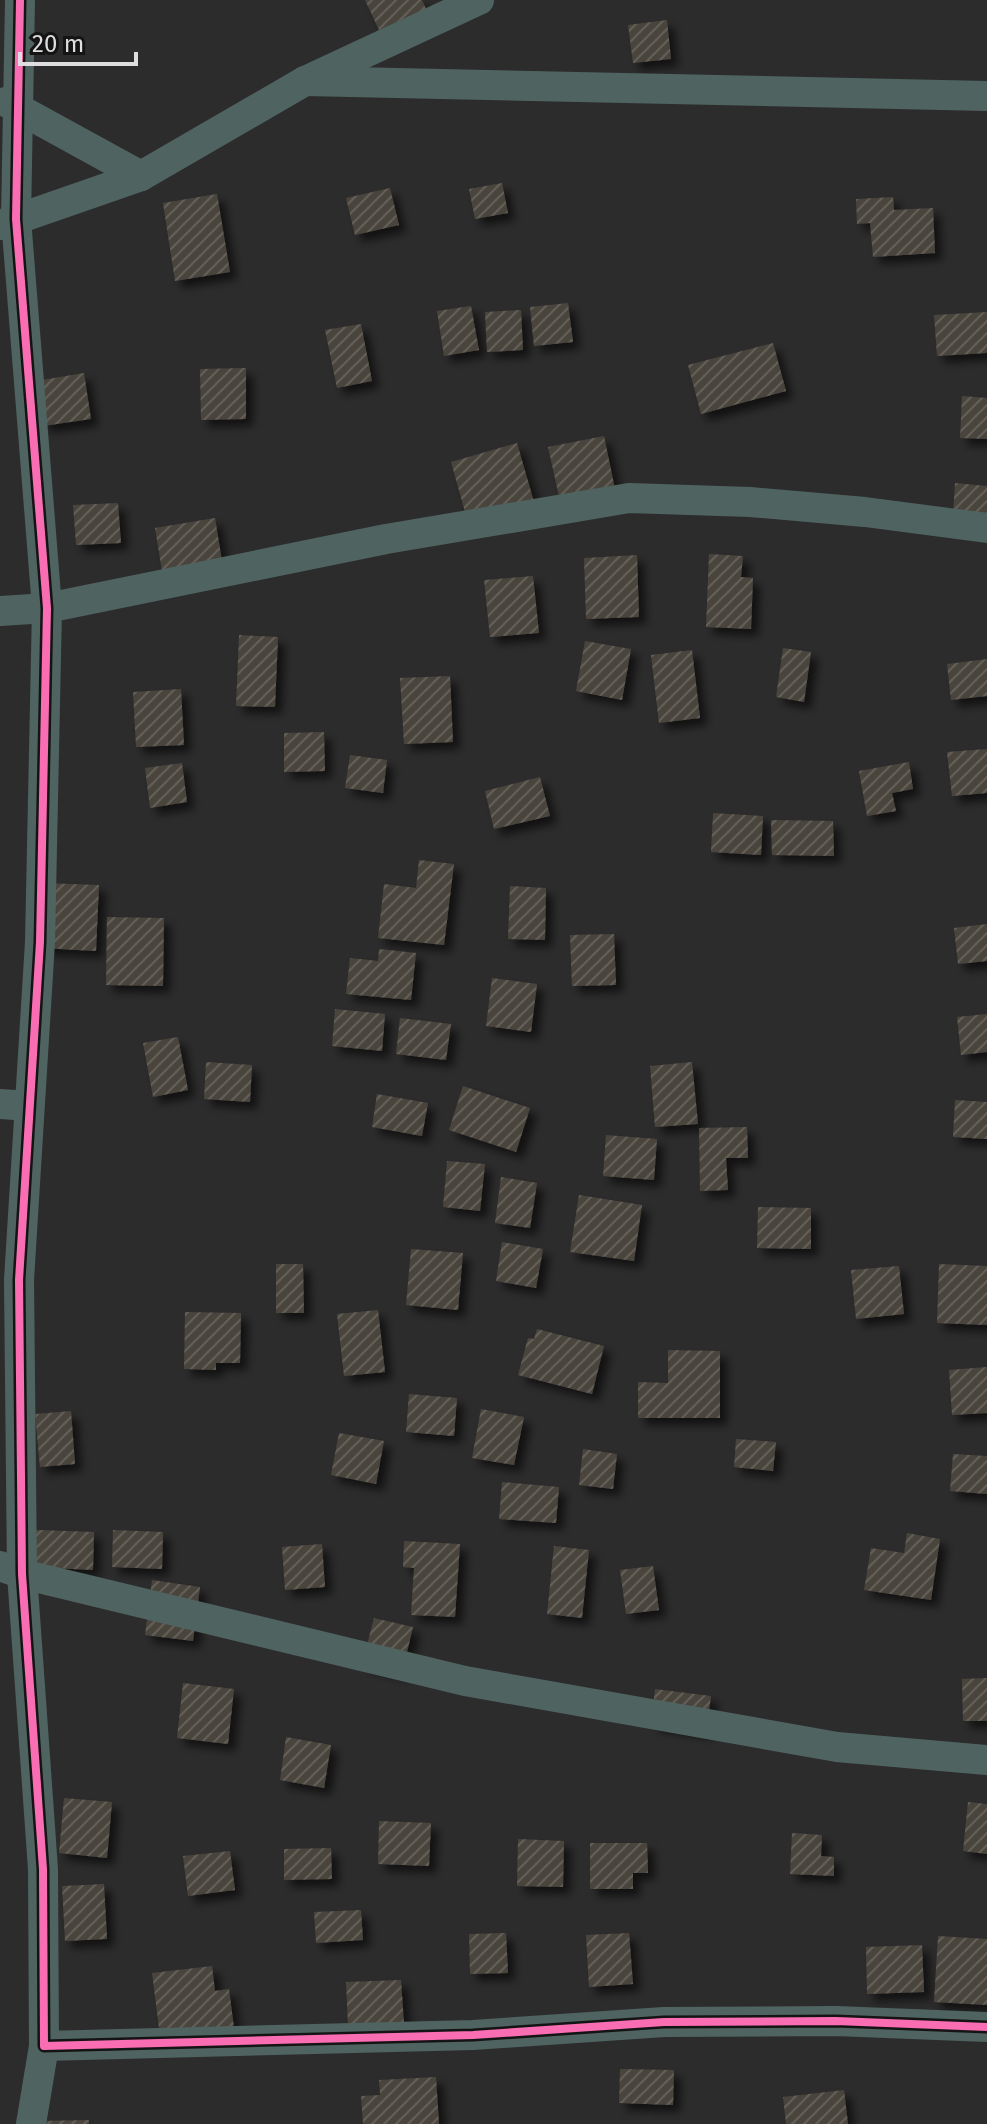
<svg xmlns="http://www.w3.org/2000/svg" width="987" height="2124" font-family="'Fira Sans',sans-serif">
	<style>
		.building { fill: url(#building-hatch); filter: url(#shadow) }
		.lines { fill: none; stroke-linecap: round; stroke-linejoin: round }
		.minor { stroke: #4f6460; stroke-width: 30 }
		.cycleway-casing { stroke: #151415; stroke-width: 13 }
		.cycleway { stroke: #f96db3; stroke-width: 8 }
	</style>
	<defs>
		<pattern id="building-hatch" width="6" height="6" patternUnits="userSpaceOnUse" patternTransform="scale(2)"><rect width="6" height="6" fill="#4a453e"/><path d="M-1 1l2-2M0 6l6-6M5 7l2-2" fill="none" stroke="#645f59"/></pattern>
		<filter id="shadow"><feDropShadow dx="7" dy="7" stdDeviation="4" flood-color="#0009"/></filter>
	</defs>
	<rect width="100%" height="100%" fill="#2d2c2d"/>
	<g class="building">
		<path d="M 365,0 L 422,0 L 426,9 L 379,30 Z"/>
		<path d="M 667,20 L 671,59 L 633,63 L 628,25 Z"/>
		<path d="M 502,183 L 508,213 L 475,219 L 469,189 Z"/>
		<path d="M 390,188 L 399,225 L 355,235 L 346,198 Z"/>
		<path d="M 217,194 L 230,272 L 175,281 L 163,203 Z"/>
		<path d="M 893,197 L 894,210 L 933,208 L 935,253 L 873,257 L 870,223 L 857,224 L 856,199 Z"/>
		<path d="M 568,303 L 573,342 L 534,346 L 530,307 Z"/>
		<path d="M 471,306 L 479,350 L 444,356 L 437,311 Z"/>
		<path d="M 521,310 L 523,350 L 487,352 L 485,312 Z"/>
		<path d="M 987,312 L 987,353 L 937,356 L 934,315 Z"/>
		<path d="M 361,324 L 372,381 L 337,388 L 325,330 Z"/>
		<path d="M 773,343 L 786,391 L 701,414 L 688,365 Z"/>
		<path d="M 246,368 L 246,419 L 201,420 L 200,369 Z"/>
		<path d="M 84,373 L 91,419 L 43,426 L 36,381 Z"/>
		<path d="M 962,396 L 987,398 L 987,439 L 960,438 Z"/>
		<path d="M 604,436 L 615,489 L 560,501 L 548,447 Z"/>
		<path d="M 517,443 L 534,502 L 467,519 L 451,462 Z"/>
		<path d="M 955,483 L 987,486 L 987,519 L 953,516 Z"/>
		<path d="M 118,503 L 121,543 L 76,545 L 73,505 Z"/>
		<path d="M 215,518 L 222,561 L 162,571 L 155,528 Z"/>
		<path d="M 709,554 L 743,556 L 741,577 L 753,578 L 751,629 L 706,627 Z"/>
		<path d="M 637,555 L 639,617 L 586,619 L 584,558 Z"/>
		<path d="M 533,576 L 539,633 L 490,637 L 484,580 Z"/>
		<path d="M 239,635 L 278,637 L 275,707 L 236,706 Z"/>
		<path d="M 585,641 L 631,649 L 622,700 L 576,691 Z"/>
		<path d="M 783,648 L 811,652 L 804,702 L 776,697 Z"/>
		<path d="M 692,650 L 700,718 L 659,723 L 651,655 Z"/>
		<path d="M 987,659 L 987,696 L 951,700 L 947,664 Z"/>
		<path d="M 450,676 L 453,742 L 404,744 L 400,678 Z"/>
		<path d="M 181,689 L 184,745 L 136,747 L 133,692 Z"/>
		<path d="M 324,732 L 325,771 L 284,772 L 284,733 Z"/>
		<path d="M 987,749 L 987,793 L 952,796 L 947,752 Z"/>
		<path d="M 350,755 L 387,760 L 383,793 L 345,788 Z"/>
		<path d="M 909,762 L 913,789 L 892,793 L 896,811 L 867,816 L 859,771 Z"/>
		<path d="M 182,763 L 187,802 L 150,808 L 145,768 Z"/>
		<path d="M 540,777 L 550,816 L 494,829 L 485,791 Z"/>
		<path d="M 713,813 L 763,816 L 761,855 L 711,852 Z"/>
		<path d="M 771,820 L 833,821 L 834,856 L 772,855 Z"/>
		<path d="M 419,860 L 454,864 L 444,945 L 378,938 L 384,884 L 416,888 Z"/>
		<path d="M 43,883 L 99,885 L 96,951 L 41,948 Z"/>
		<path d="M 510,886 L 546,888 L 545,940 L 508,939 Z"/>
		<path d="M 107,917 L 164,918 L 163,986 L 106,985 Z"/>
		<path d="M 987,924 L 987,961 L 958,964 L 954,928 Z"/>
		<path d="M 614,934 L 616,985 L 572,986 L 570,935 Z"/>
		<path d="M 379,949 L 416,953 L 411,1000 L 346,994 L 350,958 L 378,961 Z"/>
		<path d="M 492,978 L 537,984 L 531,1032 L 486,1026 Z"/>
		<path d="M 335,1009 L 385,1014 L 382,1051 L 332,1046 Z"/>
		<path d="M 987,1014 L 987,1052 L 961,1055 L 957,1017 Z"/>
		<path d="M 400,1018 L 451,1024 L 446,1060 L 396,1054 Z"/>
		<path d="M 178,1037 L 188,1090 L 153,1097 L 143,1043 Z"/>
		<path d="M 206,1062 L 252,1065 L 250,1102 L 204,1099 Z"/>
		<path d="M 692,1062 L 698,1124 L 655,1127 L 650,1066 Z"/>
		<path d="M 463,1086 L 530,1108 L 516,1152 L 449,1130 Z"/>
		<path d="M 377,1094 L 428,1103 L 422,1136 L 372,1127 Z"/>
		<path d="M 955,1100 L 987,1102 L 987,1139 L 953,1137 Z"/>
		<path d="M 747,1127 L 748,1158 L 726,1158 L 728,1190 L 700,1191 L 699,1128 Z"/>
		<path d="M 606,1135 L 657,1139 L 654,1180 L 603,1176 Z"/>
		<path d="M 447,1161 L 485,1164 L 480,1211 L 443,1207 Z"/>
		<path d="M 501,1177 L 537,1183 L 530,1228 L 495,1223 Z"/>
		<path d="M 579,1195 L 642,1205 L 634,1261 L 570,1252 Z"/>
		<path d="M 758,1207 L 811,1208 L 811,1249 L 757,1248 Z"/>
		<path d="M 502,1242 L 543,1249 L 536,1288 L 496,1281 Z"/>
		<path d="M 411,1249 L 463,1253 L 458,1310 L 406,1305 Z"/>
		<path d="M 276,1264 L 303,1264 L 304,1313 L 276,1313 Z"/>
		<path d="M 939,1264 L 987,1266 L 987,1325 L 937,1323 Z"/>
		<path d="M 899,1266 L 904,1314 L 856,1319 L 851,1270 Z"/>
		<path d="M 378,1310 L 385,1372 L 344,1376 L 337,1314 Z"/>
		<path d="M 185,1312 L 241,1313 L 240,1363 L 216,1363 L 216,1370 L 184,1369 Z"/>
		<path d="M 537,1329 L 604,1346 L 592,1394 L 518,1375 L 528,1338 L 534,1339 Z"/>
		<path d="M 668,1350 L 720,1351 L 720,1418 L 638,1418 L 638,1382 L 668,1383 Z"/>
		<path d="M 987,1367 L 987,1413 L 952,1415 L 949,1370 Z"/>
		<path d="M 409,1394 L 457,1398 L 454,1436 L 406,1432 Z"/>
		<path d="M 481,1409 L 524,1417 L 514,1465 L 472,1458 Z"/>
		<path d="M 71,1411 L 75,1464 L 40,1467 L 35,1414 Z"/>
		<path d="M 339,1433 L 384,1441 L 376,1484 L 331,1475 Z"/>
		<path d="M 736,1439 L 776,1442 L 773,1471 L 734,1467 Z"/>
		<path d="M 583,1449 L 617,1454 L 613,1489 L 579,1485 Z"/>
		<path d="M 953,1454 L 987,1456 L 987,1494 L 950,1491 Z"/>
		<path d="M 502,1482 L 559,1487 L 556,1523 L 499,1519 Z"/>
		<path d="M 13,1529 L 94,1532 L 93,1570 L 11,1566 Z"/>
		<path d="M 113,1530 L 163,1532 L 162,1569 L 112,1567 Z"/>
		<path d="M 907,1533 L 940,1539 L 931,1600 L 864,1590 L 871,1548 L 904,1553 Z"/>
		<path d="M 404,1541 L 460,1544 L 455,1617 L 411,1615 L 414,1568 L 403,1567 Z"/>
		<path d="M 322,1544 L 325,1587 L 285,1590 L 282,1547 Z"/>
		<path d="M 554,1546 L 589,1550 L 582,1618 L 547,1614 Z"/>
		<path d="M 653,1566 L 659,1610 L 626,1614 L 620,1570 Z"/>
		<path d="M 152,1580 L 200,1587 L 193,1641 L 145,1635 Z"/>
		<path d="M 374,1618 L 413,1627 L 402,1673 L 362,1664 Z"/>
		<path d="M 987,1678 L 987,1721 L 963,1721 L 962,1679 Z"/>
		<path d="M 183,1683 L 234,1689 L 228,1744 L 177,1738 Z"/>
		<path d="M 655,1689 L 711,1696 L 706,1732 L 651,1724 Z"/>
		<path d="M 286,1737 L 331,1745 L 324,1788 L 280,1780 Z"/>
		<path d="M 64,1798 L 112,1802 L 107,1858 L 59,1853 Z"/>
		<path d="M 968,1802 L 987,1804 L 987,1854 L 963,1851 Z"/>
		<path d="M 379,1821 L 431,1823 L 429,1866 L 378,1864 Z"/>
		<path d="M 792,1833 L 822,1835 L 821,1856 L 834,1857 L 834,1876 L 790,1874 Z"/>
		<path d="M 518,1839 L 564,1841 L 563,1887 L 517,1886 Z"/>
		<path d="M 590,1843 L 647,1843 L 648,1873 L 633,1873 L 633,1889 L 590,1889 Z"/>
		<path d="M 331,1848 L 332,1879 L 284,1880 L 284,1849 Z"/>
		<path d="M 230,1851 L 235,1890 L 188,1896 L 183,1856 Z"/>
		<path d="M 104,1884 L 107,1939 L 65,1941 L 62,1886 Z"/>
		<path d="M 361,1910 L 363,1940 L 316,1943 L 314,1912 Z"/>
		<path d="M 506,1933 L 508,1973 L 470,1974 L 469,1934 Z"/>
		<path d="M 629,1933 L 633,1984 L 589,1987 L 586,1935 Z"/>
		<path d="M 938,1936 L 987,1939 L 987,2005 L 934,2002 Z"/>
		<path d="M 922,1945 L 924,1992 L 867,1994 L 866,1947 Z"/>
		<path d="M 212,1966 L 215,1991 L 229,1989 L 234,2028 L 160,2036 L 152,1973 Z"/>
		<path d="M 401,1980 L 404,2024 L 348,2027 L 346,1982 Z"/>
		<path d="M 620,2069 L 674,2070 L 673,2105 L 619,2103 Z"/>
		<path d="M 436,2077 L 439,2124 L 363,2124 L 361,2096 L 380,2095 L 379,2080 Z"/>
		<path d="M 844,2090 L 848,2124 L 786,2124 L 783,2097 Z"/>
		<path d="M 89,2120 L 89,2124 L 37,2124 L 37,2121 Z"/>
	</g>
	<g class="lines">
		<g class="minor">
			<path d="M 20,0 L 16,219 L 47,608 L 40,942 L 19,1280 L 22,1574 L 43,1869 L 44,2046 L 473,2035 L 664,2022 L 836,2021 L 987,2027"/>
			<path d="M 305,81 L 987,96"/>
			<path d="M 6,102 L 141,176"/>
			<path d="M 0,225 L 141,176 L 305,81 L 479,0"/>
			<path d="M 0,611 L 47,608 L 386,539 L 629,498 L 750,502 L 865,512 L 987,528"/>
			<path d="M 0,1104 L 28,1106"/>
			<path d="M 0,1566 L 22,1574 L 465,1681 L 837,1747 L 987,1760"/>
			<path d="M 31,2124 L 44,2046"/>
		</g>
		<defs>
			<path id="cycleway" d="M 20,0 L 16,219 L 47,608 L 40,942 L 19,1280 L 22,1574 L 43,1869 L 44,2046 L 473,2035 L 664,2022 L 836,2021 L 987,2027"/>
		</defs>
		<use href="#cycleway" class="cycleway-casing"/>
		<use href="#cycleway" class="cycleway"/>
	</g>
	<path d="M20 52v12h116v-12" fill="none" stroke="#dfdddf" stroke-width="4"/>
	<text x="32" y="52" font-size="24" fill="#dfdddf" stroke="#151415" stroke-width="6" paint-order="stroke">20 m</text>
</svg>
